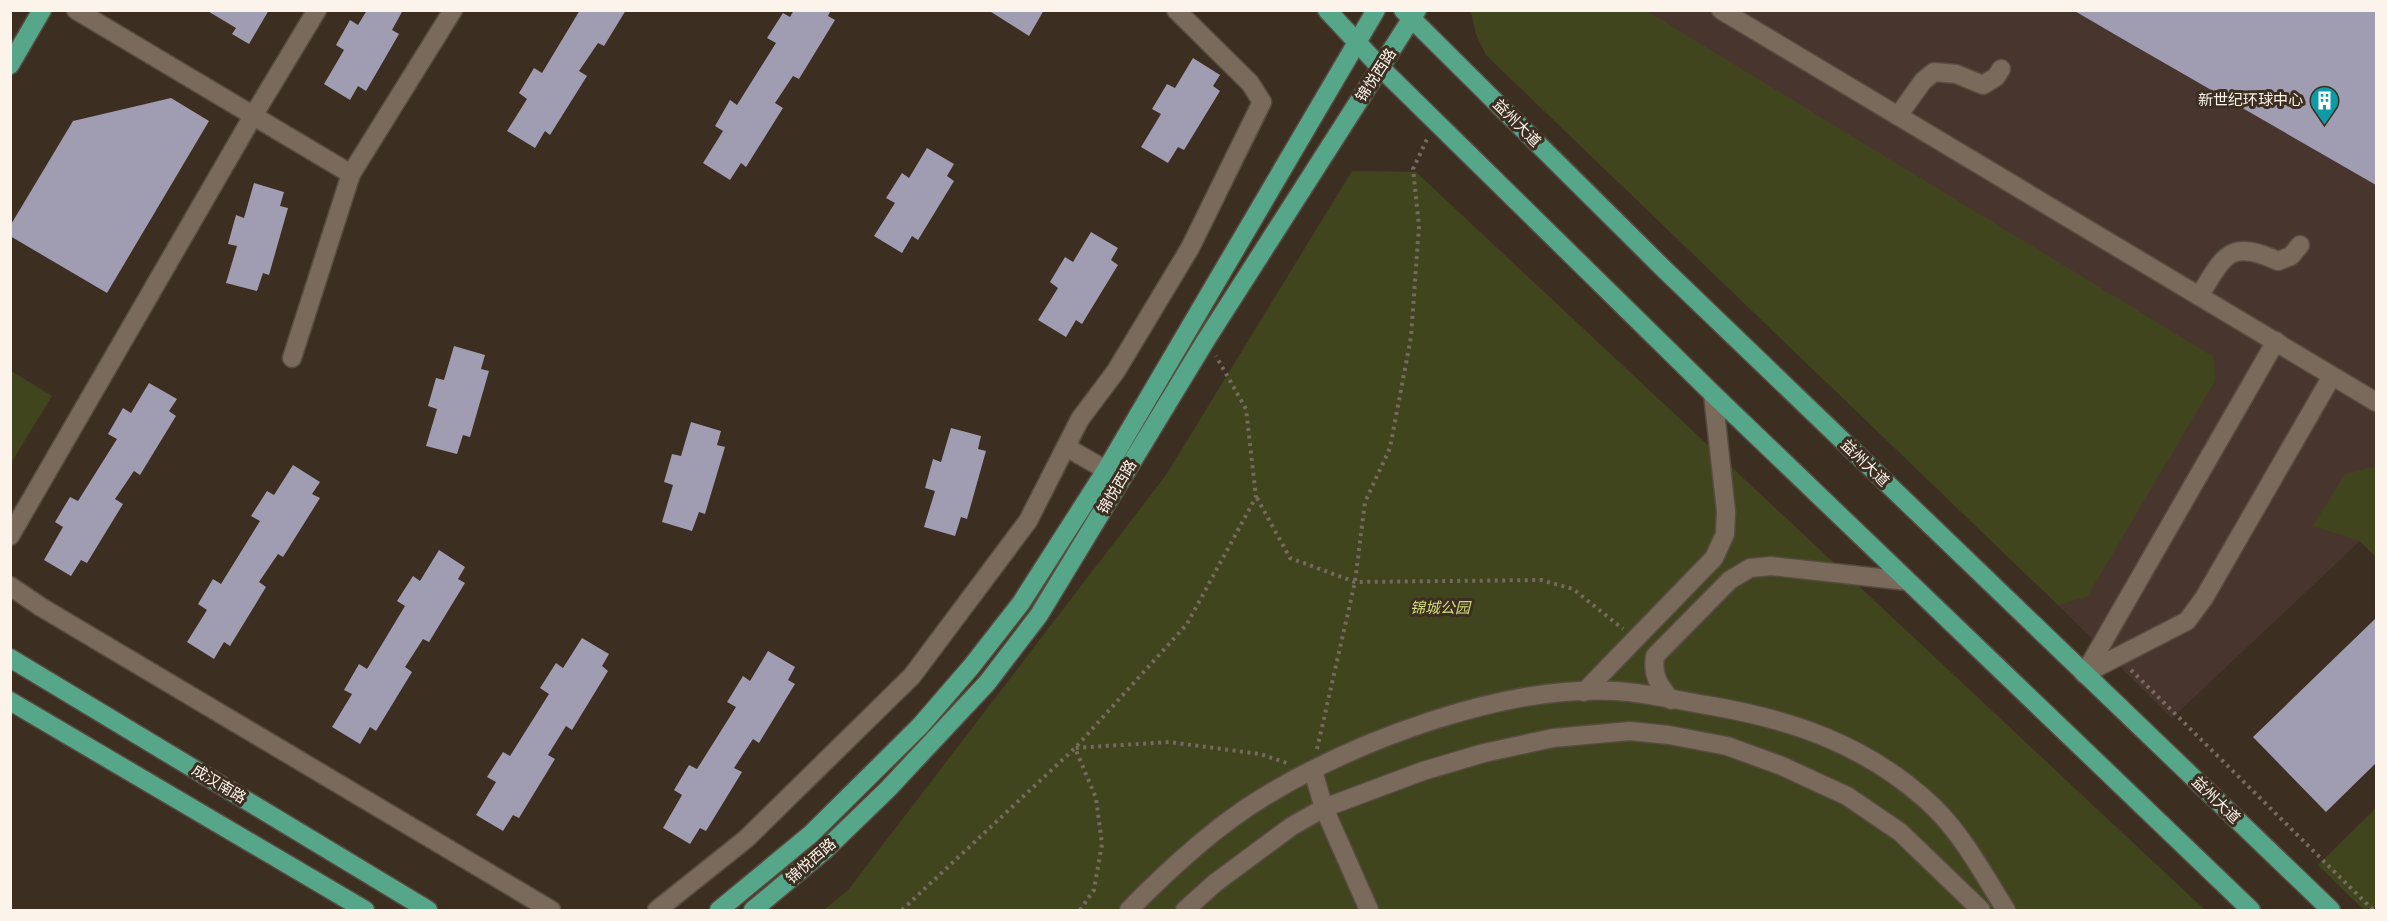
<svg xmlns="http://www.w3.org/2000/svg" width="2387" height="921" font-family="Bitter,'Noto Sans SC',serif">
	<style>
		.commercial { fill: #48352e }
		.green { fill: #40451d }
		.building { fill: #a09cb1 }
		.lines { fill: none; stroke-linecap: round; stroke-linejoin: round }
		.minor-casing { stroke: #574c40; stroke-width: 21 }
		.major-casing { stroke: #574c40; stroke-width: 21 }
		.path { stroke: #766a5e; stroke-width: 4; stroke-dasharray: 3 4.5; stroke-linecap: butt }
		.minor { stroke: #796a5b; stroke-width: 18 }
		.major { stroke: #56a78a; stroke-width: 18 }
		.labels { text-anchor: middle; stroke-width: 6; stroke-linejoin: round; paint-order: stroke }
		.street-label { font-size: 15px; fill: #fcf3ea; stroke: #3c2f21 }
		.poi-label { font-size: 15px; fill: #fcf3ea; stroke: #3c2f21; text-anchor: end }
		.park-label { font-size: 15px; font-style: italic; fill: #d0dc78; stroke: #3c2f21 }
	</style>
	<rect width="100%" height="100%" fill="#3c2f21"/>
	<path class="commercial" d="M 1471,11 L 2376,11 L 2376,557 L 2360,541 L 2172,718 L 2058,605 L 1486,55 L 1476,34 Z"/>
	<g class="green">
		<path d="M 1471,11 L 1647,11 L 2214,357 L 2215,381 L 2087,597 L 2058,605 L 1486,55 L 1476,34 Z"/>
		<path d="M 1352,171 L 1416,172 L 2205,910 L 824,910 L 848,890 L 1166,475 Z"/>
		<path d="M 11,371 L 52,396 L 11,463 Z"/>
		<path d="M 2376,466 L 2376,557 L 2360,541 L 2313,526 L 2345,474 Z"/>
		<path d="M 2376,808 L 2376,910 L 2364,910 L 2318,865 Z"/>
	</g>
	<g class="building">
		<path d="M 206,10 L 269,10 L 249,44 L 232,34 L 236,28 Z"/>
		<path d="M 367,10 L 403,10 L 392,30 L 399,34 L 366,91 L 358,86 L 350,100 L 324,84 L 344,50 L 336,45 L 350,20 L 358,25 Z"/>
		<path d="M 580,10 L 626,10 L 604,46 L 598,43 L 579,71 L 587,76 L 550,135 L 545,131 L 535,148 L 507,131 L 527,99 L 519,93 L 534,68 L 542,73 Z"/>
		<path d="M 794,10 L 831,10 L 828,16 L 835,20 L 799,79 L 793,76 L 775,103 L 783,108 L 746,167 L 741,163 L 730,180 L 703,163 L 723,131 L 715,126 L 730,100 L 737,105 L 776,43 L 767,38 L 783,13 L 790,17 Z"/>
		<path d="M 988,10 L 1044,10 L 1029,36 Z"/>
		<path d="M 2073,10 L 2376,10 L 2376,185 L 2114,34 Z"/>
		<path d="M 1193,58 L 1220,75 L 1213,86 L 1220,91 L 1184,150 L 1178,147 L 1168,163 L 1141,147 L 1161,114 L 1152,109 L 1167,84 L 1175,88 Z"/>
		<path d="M 171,98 L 209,121 L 107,293 L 10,236 L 10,226 L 73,121 Z"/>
		<path d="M 927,148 L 954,164 L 947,176 L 954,181 L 918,240 L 912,236 L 902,253 L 874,236 L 895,203 L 886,198 L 902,173 L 909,178 Z"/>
		<path d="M 254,183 L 284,192 L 280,206 L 288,208 L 269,275 L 263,273 L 257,291 L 226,283 L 237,246 L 228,244 L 236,215 L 244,218 Z"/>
		<path d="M 1091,232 L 1118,248 L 1111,260 L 1118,265 L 1082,324 L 1076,320 L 1066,337 L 1038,320 L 1058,288 L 1050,282 L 1065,257 L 1073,262 Z"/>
		<path d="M 454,346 L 485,355 L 481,369 L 489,371 L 470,437 L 463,435 L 457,454 L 426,446 L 437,409 L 428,406 L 436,378 L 444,380 Z"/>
		<path d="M 149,383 L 177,399 L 169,411 L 176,416 L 140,475 L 134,471 L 115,499 L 123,504 L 87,563 L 81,560 L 71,576 L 44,560 L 63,527 L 55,522 L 70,497 L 78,501 L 117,439 L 108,434 L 123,408 L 131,413 Z"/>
		<path d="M 691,422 L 721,431 L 717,445 L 725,447 L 705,514 L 699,512 L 692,531 L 662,522 L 673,485 L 664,482 L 672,454 L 681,456 Z"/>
		<path d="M 951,428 L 981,436 L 978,449 L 986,451 L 967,519 L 961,517 L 955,536 L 924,527 L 935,491 L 925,488 L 933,459 L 941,462 Z"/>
		<path d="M 293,465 L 320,482 L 312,494 L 320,498 L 283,557 L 278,554 L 259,582 L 266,587 L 230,646 L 224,642 L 214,659 L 187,642 L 207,610 L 198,604 L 213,579 L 221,584 L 260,521 L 251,516 L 267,491 L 274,495 Z"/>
		<path d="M 439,550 L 465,567 L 458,579 L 465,583 L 429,642 L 423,639 L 405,667 L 412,672 L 376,731 L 370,727 L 360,744 L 332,727 L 352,694 L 344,690 L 359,664 L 367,669 L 405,606 L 397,601 L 413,576 L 420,581 Z"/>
		<path d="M 2376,618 L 2376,763 L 2326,812 L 2253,737 Z"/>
		<path d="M 582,638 L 609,654 L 602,666 L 608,671 L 572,730 L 566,726 L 548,755 L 555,759 L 519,818 L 513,815 L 503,831 L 476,815 L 496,782 L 487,777 L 503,752 L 510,756 L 549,694 L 540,688 L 556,663 L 563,668 Z"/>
		<path d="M 768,651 L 795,667 L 788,680 L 795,684 L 759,743 L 753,739 L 734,768 L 742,772 L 706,831 L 700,828 L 690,844 L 663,828 L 682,795 L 674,790 L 689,765 L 697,769 L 736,707 L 727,702 L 743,676 L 750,681 Z"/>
	</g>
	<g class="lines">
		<defs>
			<g id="minor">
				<path d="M 76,10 L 351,174 L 292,358"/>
				<path d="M 1721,10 L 2376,402"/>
				<path d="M 1898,116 L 1923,81 L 1934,72 L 1956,74 L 1983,85 L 1996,77 L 2001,69"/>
				<path d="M 351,174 L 453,10"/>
				<path d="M 2199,296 C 2224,257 2228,238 2278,261 L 2291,256 L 2300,245"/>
				<path d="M 1066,447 L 1106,470"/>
				<path d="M 10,536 L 253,116 L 317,10"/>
				<path d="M 10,586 L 41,607 L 551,910"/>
				<path d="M 2085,673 L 2276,341"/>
				<path d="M 2084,674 L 2187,621 L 2204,598 L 2332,376"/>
				<path d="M 1584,692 L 1714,558 L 1725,534 L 1726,511 L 1713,394"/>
				<path d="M 1671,700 C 1659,685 1652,676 1655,656 L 1730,580 L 1750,568 L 1771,566 L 1907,581"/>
				<path d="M 1313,771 L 1324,808 L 1369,910"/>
				<path d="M 657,910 L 746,839 L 912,676 L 1028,521 L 1080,419 L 1116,371 L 1190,248 L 1262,102 L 1250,83 L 1176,10"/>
				<path d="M 1129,910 C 1168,870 1213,828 1262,798 C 1355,741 1505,684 1616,691 C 1648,693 1681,701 1712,706 C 1792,720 1863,744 1925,799 C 1960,829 1982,872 2006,910"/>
				<path d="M 1185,910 L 1215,883 L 1292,826 L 1324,808 L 1423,771 L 1484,753 L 1553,738 L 1630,731 L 1669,735 L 1727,746 L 1782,766 L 1847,796 L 1900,832 L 1981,910"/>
			</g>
			<g id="major">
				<path d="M 1327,10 L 1381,68 L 1713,394 L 2251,910"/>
				<path d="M 1403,10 L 1666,271 L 2331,910"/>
				<path d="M 10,65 L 42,10"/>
				<path d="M 10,658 L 428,910"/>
				<path d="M 10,701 L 365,910"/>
				<path d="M 719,910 L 811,834 L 920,726 L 971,667 L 1021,603 L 1106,470 L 1376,10"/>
				<path d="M 753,910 L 826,849 L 888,789 L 987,683 L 1039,615 L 1206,340 L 1417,10"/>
			</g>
		</defs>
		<use href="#minor" class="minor-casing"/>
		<use href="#major" class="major-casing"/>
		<g class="path">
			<path d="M 1257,498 L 1290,558 L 1355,582 L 1541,580 L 1573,589 L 1623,629"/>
			<path d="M 2131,670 L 2373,910"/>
			<path d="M 1317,749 L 1355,582 L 1365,502 L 1390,448 L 1411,337 L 1419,226 L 1413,169 L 1428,137"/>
			<path d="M 902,910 L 1075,748 L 1187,624 L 1256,497 L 1246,409 L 1216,356"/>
			<path d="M 1080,910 L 1094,890 L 1102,844 L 1096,798 L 1075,748 L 1169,742 L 1260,754 L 1287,763"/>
		</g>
		<use href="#minor" class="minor"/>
		<use href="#major" class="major"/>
	</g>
	<defs>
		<symbol id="building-pin" viewBox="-11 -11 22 30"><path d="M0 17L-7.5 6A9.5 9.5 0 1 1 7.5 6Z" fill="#0f9aa8" stroke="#3c2f21"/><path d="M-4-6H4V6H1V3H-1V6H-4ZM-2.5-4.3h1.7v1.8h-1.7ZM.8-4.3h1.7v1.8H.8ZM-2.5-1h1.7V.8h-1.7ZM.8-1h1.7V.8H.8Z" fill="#fff"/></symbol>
	</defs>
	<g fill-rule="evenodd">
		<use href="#building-pin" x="2308" y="84" width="33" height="45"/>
	</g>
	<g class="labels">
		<g class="street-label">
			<text transform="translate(1376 75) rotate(-57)" y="5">锦悦西路</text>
			<text transform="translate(1517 123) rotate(45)" y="5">益州大道</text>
			<text transform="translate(1865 463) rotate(44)" y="5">益州大道</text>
			<text transform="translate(1117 487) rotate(-59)" y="5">锦悦西路</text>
			<text transform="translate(219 784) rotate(31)" y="5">成汉南路</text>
			<text transform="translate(2216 800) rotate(44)" y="5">益州大道</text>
			<text transform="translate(811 861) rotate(-41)" y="5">锦悦西路</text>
		</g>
		<g class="poi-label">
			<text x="2303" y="105">新世纪环球中心</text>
		</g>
		<g class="park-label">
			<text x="1440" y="613">锦城公园</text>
		</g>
	</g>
	<rect width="2387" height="921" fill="none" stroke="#fcf3ea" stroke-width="24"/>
</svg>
